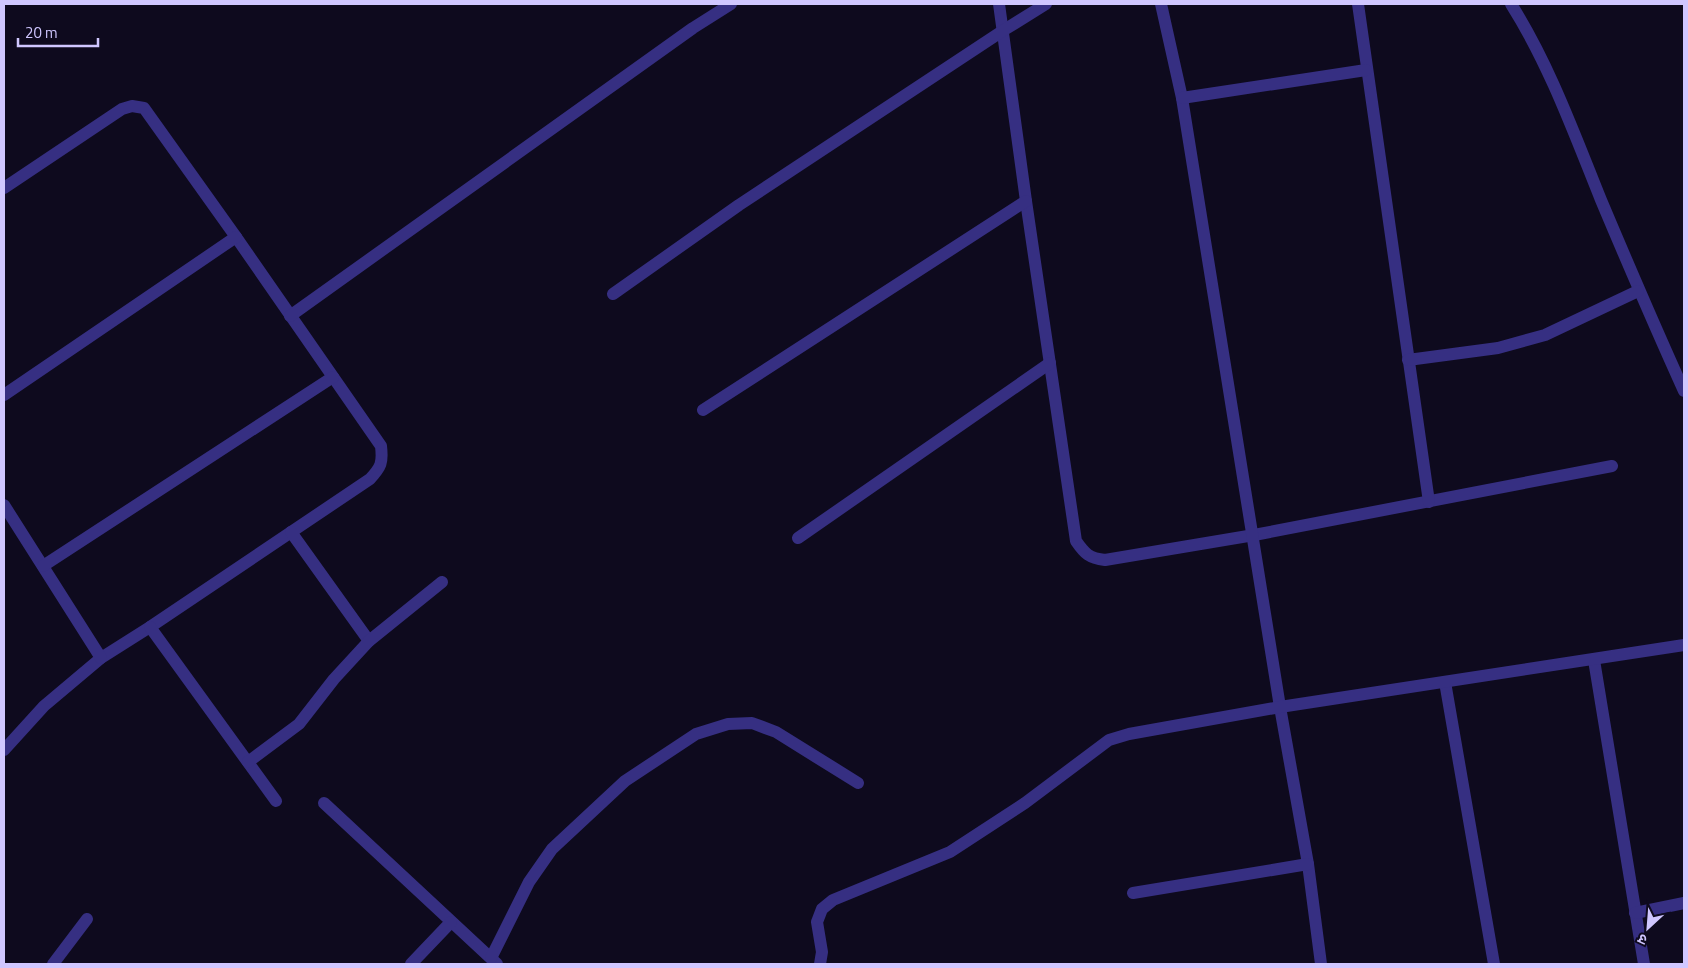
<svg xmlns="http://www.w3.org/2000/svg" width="1688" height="968" font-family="'Titillium Web','Noto Sans Devanagari',sans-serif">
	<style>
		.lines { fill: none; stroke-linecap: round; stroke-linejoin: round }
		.minor { stroke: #362f82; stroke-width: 12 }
	</style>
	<rect width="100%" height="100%" fill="#0e0a1e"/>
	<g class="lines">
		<g class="minor">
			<path d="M 999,4 L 1026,201 L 1076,541 C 1085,554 1089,558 1105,560 L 1254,535 L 1612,466"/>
			<path d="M 1161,4 L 1182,98 L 1280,707 L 1308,864 L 1321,964"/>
			<path d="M 1358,4 L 1429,502"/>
			<path d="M 1511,4 C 1549,64 1574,133 1601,200 C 1628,264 1655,327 1684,391"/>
			<path d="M 1182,98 L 1366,70"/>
			<path d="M 4,188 L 122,109 L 132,106 L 144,108 L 236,237 L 381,446 C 383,463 381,467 370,479 L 150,627 L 101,658 L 44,706 L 4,750"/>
			<path d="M 613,294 L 739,205 L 1004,30 L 1046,4"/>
			<path d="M 290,316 L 693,28 L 731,4"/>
			<path d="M 1408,360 L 1498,348 L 1545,335 L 1638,291"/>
			<path d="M 4,395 L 236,237"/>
			<path d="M 703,410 L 1026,201"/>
			<path d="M 4,505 L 101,658"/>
			<path d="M 291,532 L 369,641"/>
			<path d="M 798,538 L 1050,363"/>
			<path d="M 43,566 L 333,377"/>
			<path d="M 150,627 L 276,801"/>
			<path d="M 1594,660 L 1644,964"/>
			<path d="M 1445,682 L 1494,964"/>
			<path d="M 248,762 L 299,724 L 334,679 L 369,641 L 442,582"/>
			<path d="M 324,803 L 497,964"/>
			<path d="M 1133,893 L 1308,864"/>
			<path d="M 1635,913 L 1684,903"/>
			<path d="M 491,958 L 529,882 L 552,849 L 625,781 L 696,734 L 728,724 L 752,723 L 776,732 L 858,783"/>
			<path d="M 53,964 L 87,919"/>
			<path d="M 411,964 L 451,922"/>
			<path d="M 820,964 L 822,952 L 817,922 L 822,909 L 833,900 L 950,852 L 1025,803 L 1109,740 L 1129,734 L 1280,707 L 1684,645"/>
		</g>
	</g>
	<rect width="1688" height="968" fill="none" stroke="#d0c7ff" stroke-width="10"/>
	<g transform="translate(1648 928) rotate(206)" stroke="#0e0a1e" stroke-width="4" paint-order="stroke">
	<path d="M0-4L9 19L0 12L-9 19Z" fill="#d0c7ff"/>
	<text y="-8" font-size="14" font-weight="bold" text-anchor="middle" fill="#d0c7ff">उ</text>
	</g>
	<path d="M18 38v8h80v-8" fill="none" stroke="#d0c7ff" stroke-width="2.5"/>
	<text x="25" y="38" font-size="15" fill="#d0c7ff" stroke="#0e0a1e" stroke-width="4" paint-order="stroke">20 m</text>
</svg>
